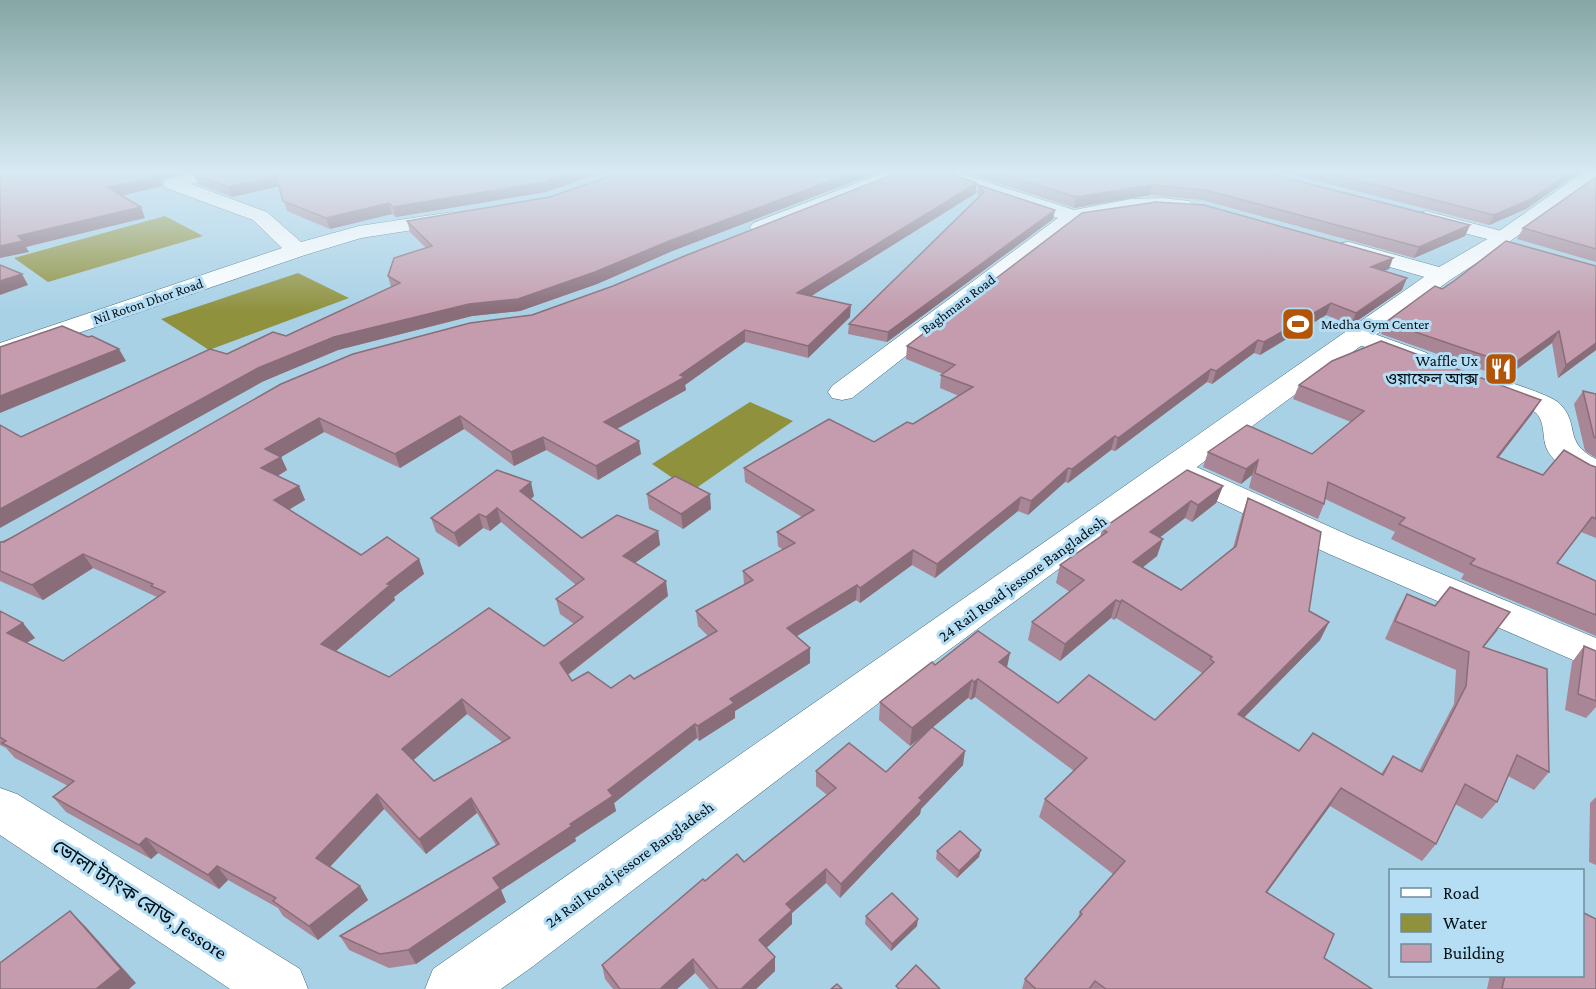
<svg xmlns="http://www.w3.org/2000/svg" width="1596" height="989" font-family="'Crimson Pro','Noto Sans Bengali',serif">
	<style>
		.water { fill: #8f913d }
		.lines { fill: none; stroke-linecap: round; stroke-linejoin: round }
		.street-casing { stroke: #3e6476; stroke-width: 1 }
		.secondary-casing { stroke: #3e6476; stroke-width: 1 }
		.street { fill: #fff; fill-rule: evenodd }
		.secondary { fill: #fff; fill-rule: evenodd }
		.wall { fill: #a98695; fill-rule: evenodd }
		.shaded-wall { fill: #896d79 }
		.building { fill: #c49cad; stroke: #896d79; stroke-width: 1.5; fill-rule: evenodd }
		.labels { text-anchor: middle; stroke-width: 6; stroke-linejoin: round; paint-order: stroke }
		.far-street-label { font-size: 14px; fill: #031017; stroke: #b5def4 }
		.far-poi-label { font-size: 14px; fill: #031017; stroke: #b5def4; text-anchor: start }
		.poi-label { font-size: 16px; fill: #031017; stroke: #b5def4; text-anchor: end }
		.street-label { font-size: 16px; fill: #031017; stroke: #b5def4 }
		.near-street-label { font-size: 20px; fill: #031017; stroke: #b5def4 }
	</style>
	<rect width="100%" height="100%" fill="#a8d1e6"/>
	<g class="water">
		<path d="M 165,216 L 203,236 L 48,282 L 14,258 Z"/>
		<path d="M 298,273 L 349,298 L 209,350 L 161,319 Z"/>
		<path d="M 750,402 L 793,421 L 692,491 L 652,464 Z"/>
	</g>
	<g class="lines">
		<defs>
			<g id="street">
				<path d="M 191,173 L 220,173 L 217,177 L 191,184 L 267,212 L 301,242 L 359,226 L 452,212 L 459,214 L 462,218 L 459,222 L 452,224 L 361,238 L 305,255 L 0,360 L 0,343 L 282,248 L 253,220 L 166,188 L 163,184 L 166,180 Z"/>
				<path d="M 883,173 L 908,173 L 905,177 L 767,231 L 753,231 L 750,227 L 753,223 Z"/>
				<path d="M 932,173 L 959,173 L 1074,210 L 1131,199 L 1162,198 L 1190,201 L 1193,205 L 1190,209 L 1183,211 L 1131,211 L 1079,221 L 852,398 L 842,400 L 832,398 L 828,392 L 832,386 L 1058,218 L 935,177 Z"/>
				<path d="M 1426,211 L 1509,233 L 1512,237 L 1509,241 L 1502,243 L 1419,221 L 1416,217 L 1419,213 Z"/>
				<path d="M 1349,242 L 1450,270 L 1453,275 L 1450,280 L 1442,282 L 1341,253 L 1338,248 L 1341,243 Z"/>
				<path d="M 1358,328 L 1427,353 L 1431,359 L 1427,365 L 1418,367 L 1349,341 L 1345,336 L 1349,331 Z"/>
				<path d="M 1498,379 C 1510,382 1552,396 1559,403 C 1581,424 1562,442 1596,459 L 1596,482 C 1577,477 1551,465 1545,444 C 1543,435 1544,420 1536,413 C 1526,405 1500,398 1488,393 L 1484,387 L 1488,381 Z"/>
				<path d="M 1181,462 L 1192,465 L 1355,538 L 1596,638 L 1596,670 L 1329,554 L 1170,479 L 1165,472 L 1170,465 Z"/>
			</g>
			<g id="secondary">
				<path d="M 1582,173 L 1596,173 L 1596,180 L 1503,246 L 1450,280 L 926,667 L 532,967 L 501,989 L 425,989 L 433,969 L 1434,270 L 1489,238 Z"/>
				<path d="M 0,788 L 17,794 L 300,969 L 308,989 L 230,989 L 0,835 Z"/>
			</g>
		</defs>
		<use href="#street" class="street-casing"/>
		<use href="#secondary" class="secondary-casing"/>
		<use href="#street" class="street"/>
		<use href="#secondary" class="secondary"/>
	</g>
	<g class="wall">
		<path d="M 967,173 L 1267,173 L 1470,225 L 1465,236 L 1414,258 L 1202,200 L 1150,195 L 1074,208 Z"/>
		<path d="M 1286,173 L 1578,173 L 1526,209 L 1489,225 Z"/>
		<path d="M 194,175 L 546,192 L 396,217 L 392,214 L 330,229 L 287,211 L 279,186 L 232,197 L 198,184 Z"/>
		<path d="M 1596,177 L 1596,262 L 1517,239 L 1523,228 Z"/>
		<path d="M 978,185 L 1055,210 L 1053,219 L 887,342 L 848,334 L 849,324 L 979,196 L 977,193 Z"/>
		<path d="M 976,193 L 811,296 L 850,317 L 808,358 L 745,342 L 685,385 L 686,390 L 617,429 L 641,454 L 598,480 L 546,450 L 514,466 L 464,429 L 400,468 L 324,432 L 281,457 L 287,470 L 278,476 L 299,486 L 305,500 L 288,510 L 361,555 L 419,559 L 424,574 L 394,597 L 395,600 L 336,651 L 389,677 L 544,646 L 574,624 L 560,614 L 556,599 L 576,585 L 501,522 L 490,531 L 483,528 L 459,547 L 436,532 L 431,518 L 534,496 L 531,499 L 582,538 L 658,531 L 660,545 L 635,563 L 668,596 L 568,675 L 572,681 L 611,688 L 634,679 L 708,636 L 698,626 L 696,611 L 744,585 L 743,571 L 783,550 L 778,546 L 777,532 L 802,517 L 745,482 L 744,468 L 874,442 L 913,424 L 959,396 L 940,388 L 941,375 L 943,374 L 906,359 L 907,346 L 1389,269 L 1384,271 L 1402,290 L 1351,325 L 1326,315 L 1260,355 L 1254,353 L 1212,384 L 1207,382 L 1115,451 L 1111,450 L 1068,483 L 1065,482 L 1028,515 L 1018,511 L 935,578 L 912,565 L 860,603 L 856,600 L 797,636 L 810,648 L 810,663 L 735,711 L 735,718 L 699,741 L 697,738 L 614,803 L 616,811 L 575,838 L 576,841 L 501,890 L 506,902 L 416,964 L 389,968 L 349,950 L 340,936 L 496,845 L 477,813 L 426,854 L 384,809 L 330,867 L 360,886 L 368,900 L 318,940 L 283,916 L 278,908 L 228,880 L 219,889 L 158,853 L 151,859 L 66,812 L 53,797 L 68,786 L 15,758 L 6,748 L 0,745 L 0,611 L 35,638 L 26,643 L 63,661 L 157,597 L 93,568 L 43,600 L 0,581 L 0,542 L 532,315 ZM 467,714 L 502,742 L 434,781 L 413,760 Z"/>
		<path d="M 550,197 L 670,252 L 597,284 L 520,311 L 472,316 L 338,350 L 264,381 L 21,437 L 227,354 L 286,336 L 391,287 L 388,276 L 426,248 L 410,232 L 407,221 Z"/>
		<path d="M 1596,266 L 1596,350 L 1558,378 L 1552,343 L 1505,378 L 1381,334 L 1386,322 L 1442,289 Z"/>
		<path d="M 1299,385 L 1532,414 L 1499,457 L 1543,475 L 1590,465 L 1596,467 L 1596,538 L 1581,532 L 1557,564 L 1596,581 L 1596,636 L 1461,579 L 1464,574 L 1391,539 L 1395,532 L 1325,499 L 1324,504 L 1318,519 L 1249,488 L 1252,475 L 1241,484 L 1203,467 L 1208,452 L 1312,454 L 1351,422 L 1293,399 Z"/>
		<path d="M 1583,391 L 1596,394 L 1596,458 L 1585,451 L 1574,404 Z"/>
		<path d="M 1223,486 L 1216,503 L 1192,522 L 1185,518 L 1160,537 L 1157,556 L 1143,567 L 1181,590 L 1233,548 L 1242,515 L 1248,498 L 1309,611 L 1329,622 L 1320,640 L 1244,717 L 1299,751 L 1381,774 L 1393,756 L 1419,771 L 1454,704 L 1456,670 L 1385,639 L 1397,612 L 1407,594 L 1498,630 L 1484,647 L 1549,772 L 1534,790 L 1508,776 L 1497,802 L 1482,819 L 1455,804 L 1436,844 L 1422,861 L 1330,806 L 1267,892 L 1324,958 L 1372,989 L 1022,989 L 1025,979 L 1076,922 L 1080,912 L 1113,874 L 1039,817 L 1045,799 L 1074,771 L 975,697 L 971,700 L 968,698 L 932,728 L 963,765 L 921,809 L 920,814 L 840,898 L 826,883 L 792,913 L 792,924 L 766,948 L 775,957 L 775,971 L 756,989 L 709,989 L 695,973 L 677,989 L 613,989 L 605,979 L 602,965 L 705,881 L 744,862 L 827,795 L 816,786 L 816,771 L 886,772 L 930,730 L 910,746 L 879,720 L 880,702 L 935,665 L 1010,653 L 1007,667 L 1058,703 L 1155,720 L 1202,673 L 1116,618 L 1114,620 L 1111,618 L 1060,661 L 1028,640 L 1032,622 L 1070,592 L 1056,583 L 1060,565 L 1100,537 L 1102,529 Z"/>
		<path d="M 647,494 L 711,509 L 683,529 L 649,509 Z"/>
		<path d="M 1584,646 L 1596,651 L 1596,707 L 1586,718 L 1565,710 L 1572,662 Z"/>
		<path d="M 1596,797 L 1596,865 L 1589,862 L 1590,803 Z"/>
		<path d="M 937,851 L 979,857 L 957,878 L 936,859 Z"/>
		<path d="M 866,916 L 917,926 L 891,951 L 865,924 Z"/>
		<path d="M 1490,975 L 1582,975 L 1596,989 L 1487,989 Z"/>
	</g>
	<g class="shaded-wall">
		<path d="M 157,173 L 182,173 L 165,178 L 161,183 L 162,186 L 112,198 L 107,187 Z"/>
		<path d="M 571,173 L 601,173 L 546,192 L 396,217 L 393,207 Z"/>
		<path d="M 851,173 L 876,173 L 670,252 L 597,284 L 520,311 L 472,316 L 338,350 L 264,381 L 0,528 L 0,509 L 258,368 L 334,337 L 669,241 Z"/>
		<path d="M 1569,173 L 1578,173 L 1526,209 L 1489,225 L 1494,215 Z"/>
		<path d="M 276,176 L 279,186 L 232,197 L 228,187 Z"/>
		<path d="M 977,183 L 976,193 L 797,305 L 797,293 Z"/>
		<path d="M 1152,185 L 1150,195 L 1074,208 L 1076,197 Z"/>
		<path d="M 389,203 L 392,214 L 330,229 L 326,218 Z"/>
		<path d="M 141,207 L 145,218 L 26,247 L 29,252 L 0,258 L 0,246 L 18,236 Z"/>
		<path d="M 1055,210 L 1053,219 L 887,342 L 888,332 Z"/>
		<path d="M 1470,225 L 1465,236 L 1414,258 L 1419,247 Z"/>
		<path d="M 1393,258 L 1389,269 L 1367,278 L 1371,267 Z"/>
		<path d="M 22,274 L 28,285 L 0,295 L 0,281 Z"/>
		<path d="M 1407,278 L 1402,290 L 1351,325 L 1356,313 Z"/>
		<path d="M 1331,303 L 1326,315 L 1260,355 L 1264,342 Z"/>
		<path d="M 851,305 L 850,317 L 808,358 L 808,346 Z"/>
		<path d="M 745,330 L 745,342 L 685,385 L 686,390 L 606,435 L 604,422 L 680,375 Z"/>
		<path d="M 1559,331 L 1552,343 L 1505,378 L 1512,365 Z"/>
		<path d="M 1258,340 L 1254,353 L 1212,384 L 1216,371 Z"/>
		<path d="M 1596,343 L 1596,350 L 1558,378 L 1566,365 Z"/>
		<path d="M 119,349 L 126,361 L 0,413 L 0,396 Z"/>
		<path d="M 1211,369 L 1207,382 L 1115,451 L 1118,438 Z"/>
		<path d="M 1541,400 L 1532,414 L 1488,471 L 1497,457 Z"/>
		<path d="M 460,416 L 464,429 L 400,468 L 395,454 Z"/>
		<path d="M 319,418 L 324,432 L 281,457 L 287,470 L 267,482 L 261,468 L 265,449 Z"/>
		<path d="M 1115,436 L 1111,450 L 1068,483 L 1072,469 Z"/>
		<path d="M 543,437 L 546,450 L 514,466 L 511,452 Z"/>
		<path d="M 639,441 L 641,454 L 598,480 L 596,466 Z"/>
		<path d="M 1258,460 L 1252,475 L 1241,484 L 1246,469 Z"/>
		<path d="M 1068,468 L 1065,482 L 1028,515 L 1031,501 Z"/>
		<path d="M 531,482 L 534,496 L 524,505 L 520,491 Z"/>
		<path d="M 299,486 L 305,500 L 280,515 L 274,500 Z"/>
		<path d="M 1223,486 L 1216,503 L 1192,522 L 1198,505 Z"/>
		<path d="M 710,494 L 711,509 L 683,529 L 681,514 Z"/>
		<path d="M 1021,497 L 1018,511 L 935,578 L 937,564 Z"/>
		<path d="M 1191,501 L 1185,518 L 1145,549 L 1150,532 Z"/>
		<path d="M 497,508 L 501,522 L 490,531 L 486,517 Z"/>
		<path d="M 479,514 L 483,528 L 459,547 L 454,533 Z"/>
		<path d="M 658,531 L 660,545 L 625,570 L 623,556 Z"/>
		<path d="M 1163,539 L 1157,556 L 1128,579 L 1133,562 Z"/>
		<path d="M 913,550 L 912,565 L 860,603 L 860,588 Z"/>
		<path d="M 83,554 L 93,568 L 43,600 L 32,585 Z"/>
		<path d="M 419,559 L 424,574 L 394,597 L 395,600 L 328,658 L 321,644 L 387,584 Z"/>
		<path d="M 666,581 L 668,596 L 563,678 L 560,663 Z"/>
		<path d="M 857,585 L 856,600 L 787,642 L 787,628 Z"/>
		<path d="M 1116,600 L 1111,618 L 1060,661 L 1065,644 Z"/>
		<path d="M 1122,600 L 1116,618 L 1114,620 L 1120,602 Z"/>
		<path d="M 1329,622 L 1320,640 L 1230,732 L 1238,714 Z"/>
		<path d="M 23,623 L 35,638 L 18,648 L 7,633 Z"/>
		<path d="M 810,648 L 810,663 L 735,711 L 735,718 L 699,741 L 698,726 L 730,699 Z"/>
		<path d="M 1010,653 L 1006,671 L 999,662 Z"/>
		<path d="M 978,679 L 975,697 L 971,700 L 974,682 Z"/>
		<path d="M 972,680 L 968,698 L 910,746 L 912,728 Z"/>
		<path d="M 462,699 L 467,714 L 409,764 L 402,749 Z"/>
		<path d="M 695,724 L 697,738 L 614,803 L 616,811 L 575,838 L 576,841 L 501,890 L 506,902 L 416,964 L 408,950 L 493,878 L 570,824 L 608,790 Z"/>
		<path d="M 965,751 L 963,765 L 921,809 L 920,814 L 840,898 L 841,884 L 919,798 Z"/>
		<path d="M 1341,788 L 1330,806 L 1255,909 L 1266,892 Z"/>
		<path d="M 377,794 L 384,809 L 325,872 L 316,858 Z"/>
		<path d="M 471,798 L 477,813 L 426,854 L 419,839 Z"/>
		<path d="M 146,838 L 158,853 L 151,859 L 139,845 Z"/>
		<path d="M 981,850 L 979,857 L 957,878 L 959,871 Z"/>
		<path d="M 217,866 L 228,880 L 219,889 L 208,875 Z"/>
		<path d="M 826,869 L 826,883 L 792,913 L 792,924 L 760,954 L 759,940 L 786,904 Z"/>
		<path d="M 360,886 L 368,900 L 318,940 L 309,926 Z"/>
		<path d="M 70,911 L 85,926 L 136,983 L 129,989 L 96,989 Z"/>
		<path d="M 918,919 L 917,926 L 891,951 L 892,944 Z"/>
		<path d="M 775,957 L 775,971 L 756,989 L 741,989 Z"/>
		<path d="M 693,959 L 695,973 L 677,989 L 660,989 Z"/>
	</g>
	<g class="building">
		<path d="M 0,173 L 157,173 L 158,177 L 107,187 L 141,207 L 18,236 L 23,241 L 0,246 Z"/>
		<path d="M 200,173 L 571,173 L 545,182 L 393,207 L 389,203 L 326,218 L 283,201 L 276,176 L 228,187 L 194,175 Z"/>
		<path d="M 620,173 L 851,173 L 669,241 L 595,272 L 518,299 L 469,304 L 334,337 L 258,368 L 0,509 L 0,425 L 21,437 L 210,349 L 227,354 L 273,332 L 286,336 L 400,283 L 388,276 L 394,258 L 432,246 L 407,221 L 550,197 Z"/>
		<path d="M 897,173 L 946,173 L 977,183 L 797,293 L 851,305 L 808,346 L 745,330 L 680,375 L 685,377 L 604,422 L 639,441 L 596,466 L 543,437 L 511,452 L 460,416 L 395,454 L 319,418 L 265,449 L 281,457 L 261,468 L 299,486 L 274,500 L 361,555 L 387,537 L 419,559 L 387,584 L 390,585 L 321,644 L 389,677 L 489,608 L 544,646 L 583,617 L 556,599 L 584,579 L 497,508 L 486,517 L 479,514 L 454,533 L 431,518 L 497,470 L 531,482 L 520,491 L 582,538 L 617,515 L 658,531 L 623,556 L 666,581 L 560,663 L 572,681 L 588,672 L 611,688 L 630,675 L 634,679 L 717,631 L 696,611 L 753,580 L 743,571 L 795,543 L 777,532 L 814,510 L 744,468 L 829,419 L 874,442 L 907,422 L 913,424 L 973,387 L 941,375 L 955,365 L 907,346 L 1082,213 L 1156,202 L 1204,205 L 1393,258 L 1371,267 L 1407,278 L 1356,313 L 1331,303 L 1264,342 L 1258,340 L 1216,371 L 1211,369 L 1118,438 L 1115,436 L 1072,469 L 1068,468 L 1031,501 L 1021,497 L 937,564 L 913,550 L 860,588 L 857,585 L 787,628 L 810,648 L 730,699 L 734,703 L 698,726 L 695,724 L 608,790 L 613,796 L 570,824 L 572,826 L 493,878 L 500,888 L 408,950 L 380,954 L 340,936 L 499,844 L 471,798 L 419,839 L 377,794 L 316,858 L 360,886 L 309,926 L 273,901 L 276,898 L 217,866 L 208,875 L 146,838 L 139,845 L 53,797 L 74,781 L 2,743 L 6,741 L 0,737 L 0,611 L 23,623 L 7,633 L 63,661 L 165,592 L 151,586 L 153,584 L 83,554 L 32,585 L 0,571 L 0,542 L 4,542 L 281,384 L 353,354 L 470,323 L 532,315 L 613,286 L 687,255 ZM 462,699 L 510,738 L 434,781 L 402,749 Z"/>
		<path d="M 998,173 L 1267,173 L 1470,225 L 1419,247 L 1205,190 L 1152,185 L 1076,197 Z"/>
		<path d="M 1328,173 L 1569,173 L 1531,199 L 1494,215 Z"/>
		<path d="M 1596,177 L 1596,249 L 1523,228 Z"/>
		<path d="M 978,185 L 1055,210 L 888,332 L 849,324 L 984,192 Z"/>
		<path d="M 1506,241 L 1596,266 L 1596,343 L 1566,365 L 1559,331 L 1512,365 L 1386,322 L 1435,286 L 1442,289 L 1454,281 Z"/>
		<path d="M 0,265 L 22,274 L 0,281 Z"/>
		<path d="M 62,326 L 88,337 L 92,336 L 119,349 L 0,396 L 0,347 Z"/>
		<path d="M 1381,341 L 1538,399 L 1541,400 L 1497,457 L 1543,475 L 1564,450 L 1590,465 L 1596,467 L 1596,519 L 1592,517 L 1557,563 L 1596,581 L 1596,615 L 1470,564 L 1475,559 L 1399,524 L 1405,518 L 1328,482 L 1324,504 L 1255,473 L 1258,460 L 1246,469 L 1208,452 L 1247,425 L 1312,454 L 1364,411 L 1299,385 L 1332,361 Z"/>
		<path d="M 1583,391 L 1596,394 L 1596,438 L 1594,437 Z"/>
		<path d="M 1187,470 L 1223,486 L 1198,505 L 1191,501 L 1150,532 L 1163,539 L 1133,562 L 1181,590 L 1236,546 L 1248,498 L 1321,532 L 1309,611 L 1329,622 L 1238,714 L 1299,751 L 1313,733 L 1383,775 L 1393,756 L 1422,772 L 1466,686 L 1469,652 L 1395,621 L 1407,594 L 1435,606 L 1450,587 L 1510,612 L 1483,647 L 1547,669 L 1549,772 L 1517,755 L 1497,802 L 1465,784 L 1436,844 L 1341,788 L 1266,892 L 1334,934 L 1324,958 L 1372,989 L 1106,989 L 1095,981 L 1089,989 L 1036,989 L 1025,979 L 1082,914 L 1080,912 L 1125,861 L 1045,799 L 1087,758 L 978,679 L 974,682 L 972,680 L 912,728 L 880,702 L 932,662 L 935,665 L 978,631 L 1010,653 L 999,662 L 1058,703 L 1089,675 L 1155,720 L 1214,662 L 1210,659 L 1212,657 L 1122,600 L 1120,602 L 1116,600 L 1065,644 L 1032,622 L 1084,580 L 1060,565 L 1107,532 L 1102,529 Z"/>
		<path d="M 675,476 L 710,494 L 681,514 L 647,494 Z"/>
		<path d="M 1584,646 L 1596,651 L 1596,701 L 1578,694 Z"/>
		<path d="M 932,727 L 965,751 L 919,798 L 922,800 L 841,884 L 826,869 L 786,904 L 792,910 L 759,940 L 775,957 L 741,989 L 718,989 L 693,959 L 660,989 L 620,989 L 602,965 L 703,879 L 705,881 L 737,854 L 744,862 L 836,788 L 816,771 L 849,743 L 886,772 Z"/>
		<path d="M 960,831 L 981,850 L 959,871 L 937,851 Z"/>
		<path d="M 892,893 L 918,919 L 892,944 L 866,916 Z"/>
		<path d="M 70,911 L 121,969 L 96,989 L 0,989 L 0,963 Z"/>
		<path d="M 1582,912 L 1596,919 L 1596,989 L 1502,989 L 1505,975 L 1582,975 Z"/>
		<path d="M 916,965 L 940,989 L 899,989 L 896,986 Z"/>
		<path d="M 837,984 L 842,989 L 831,989 Z"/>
	</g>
	<linearGradient id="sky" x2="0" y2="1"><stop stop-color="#84a6a4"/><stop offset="0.55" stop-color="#d8eaf4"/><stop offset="1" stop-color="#d8eaf4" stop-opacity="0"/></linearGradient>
	<rect width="1596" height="312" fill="url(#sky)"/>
	<defs>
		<symbol id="stadium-square" viewBox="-11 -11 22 22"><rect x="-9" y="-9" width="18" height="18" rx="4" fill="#b35406" stroke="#b5def4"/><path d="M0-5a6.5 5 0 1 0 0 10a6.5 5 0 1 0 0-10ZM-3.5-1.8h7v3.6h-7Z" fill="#fff"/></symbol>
		<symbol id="restaurant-square" viewBox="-11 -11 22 22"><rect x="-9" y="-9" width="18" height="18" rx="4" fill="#b35406" stroke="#b5def4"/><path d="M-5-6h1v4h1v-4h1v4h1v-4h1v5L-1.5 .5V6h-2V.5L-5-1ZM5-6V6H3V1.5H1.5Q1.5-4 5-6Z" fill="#fff"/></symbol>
	</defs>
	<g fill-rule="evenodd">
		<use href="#stadium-square" x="1279" y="305" width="38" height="38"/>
		<use href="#restaurant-square" x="1482" y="350" width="38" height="38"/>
	</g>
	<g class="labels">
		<g class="far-street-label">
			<text transform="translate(148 301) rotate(-19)" y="5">Nil Roton Dhor Road</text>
			<text transform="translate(958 304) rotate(-37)" y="5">Baghmara Road</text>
		</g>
		<g class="far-poi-label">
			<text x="1321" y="329">Medha Gym Center</text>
		</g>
		<g class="poi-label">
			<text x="1478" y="366">Waffle Ux<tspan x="1478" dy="18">ওয়াফেল আক্স</tspan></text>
		</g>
		<g class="street-label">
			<text transform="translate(1022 578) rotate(-36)" y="6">24 Rail Road jessore Bangladesh</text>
			<text transform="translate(629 864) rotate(-36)" y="6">24 Rail Road jessore Bangladesh</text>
		</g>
		<g class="near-street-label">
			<text transform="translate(140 899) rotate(33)" y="7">ভোলা ট্যাংক রোড, Jessore</text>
		</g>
	</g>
	<rect x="1389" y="869" width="195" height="108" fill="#b5def4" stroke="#6e8c9c" stroke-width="1.5"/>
	<rect x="1401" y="888" width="30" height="9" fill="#ffffff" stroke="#6e8c9c" stroke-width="1.5"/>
	<text x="1443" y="899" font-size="18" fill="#031017">Road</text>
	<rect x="1401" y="914" width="30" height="18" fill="#8f913d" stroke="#6e8c9c" stroke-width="1.5"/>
	<text x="1443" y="929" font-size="18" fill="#031017">Water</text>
	<rect x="1401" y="944" width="30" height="18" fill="#c49cad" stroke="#6e8c9c" stroke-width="1.5"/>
	<text x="1443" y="959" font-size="18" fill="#031017">Building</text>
</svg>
